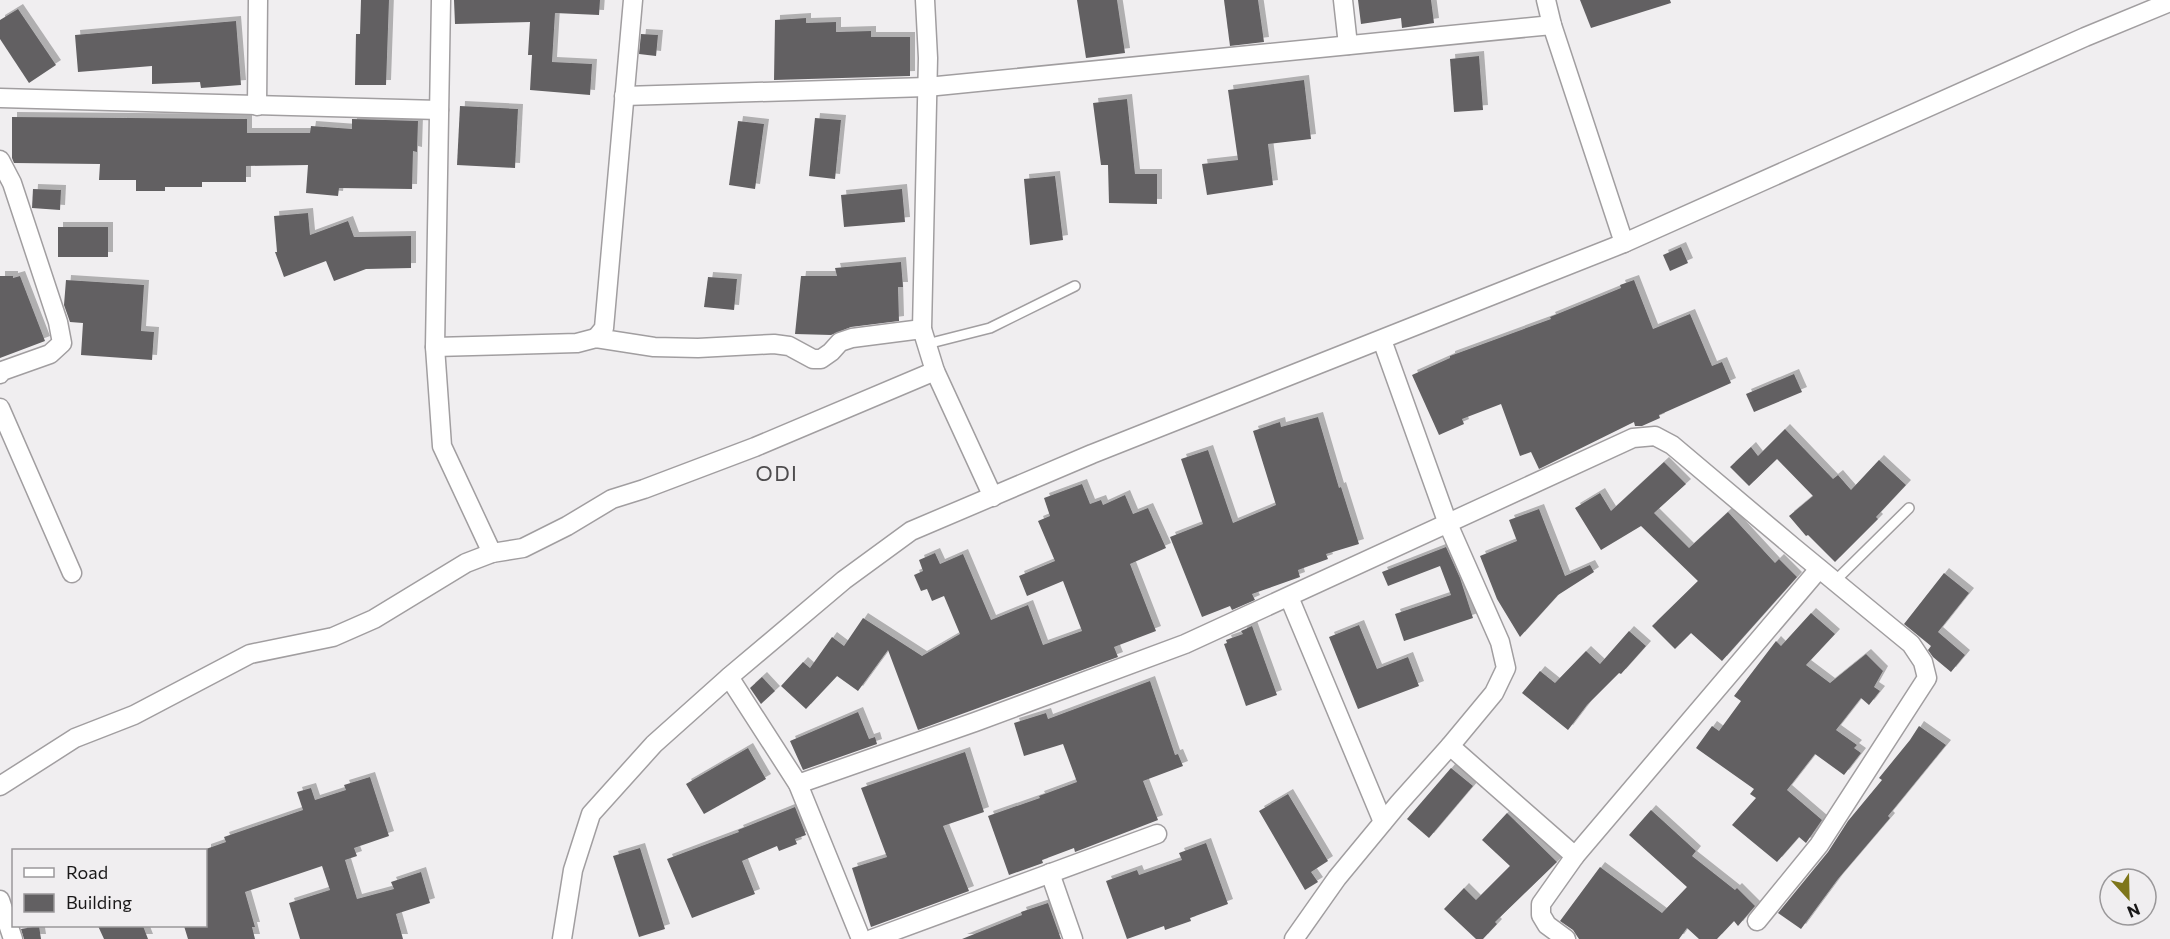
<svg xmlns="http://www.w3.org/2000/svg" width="2170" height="939" font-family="Commissioner,sans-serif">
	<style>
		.building { fill: #626062; filter: url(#shadow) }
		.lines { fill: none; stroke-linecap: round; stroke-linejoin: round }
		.service-casing { stroke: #a19ea0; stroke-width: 12 }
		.minor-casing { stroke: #a19ea0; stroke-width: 21 }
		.service { stroke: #fff; stroke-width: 9 }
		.minor { stroke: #fff; stroke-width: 18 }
		.labels { text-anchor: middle; stroke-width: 6; stroke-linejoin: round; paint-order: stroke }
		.quarter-label { font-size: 21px; letter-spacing: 1.5px; fill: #4e4c4e; stroke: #f0eef0 }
	</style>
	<defs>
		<filter id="shadow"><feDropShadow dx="5" dy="-5" stdDeviation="0" flood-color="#0004"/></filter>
	</defs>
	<rect width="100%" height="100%" fill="#f0eef0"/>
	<g class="building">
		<path d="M 361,0 L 389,0 L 386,85 L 355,85 L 356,34 L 360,34 Z"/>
		<path d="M 454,0 L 600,0 L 599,15 L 555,13 L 552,62 L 592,64 L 590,95 L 530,90 L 532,55 L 528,55 L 530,22 L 455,24 Z"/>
		<path d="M 1077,0 L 1117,0 L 1125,53 L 1086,58 Z"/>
		<path d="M 1224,0 L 1258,0 L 1264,42 L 1230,46 Z"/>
		<path d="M 1358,0 L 1431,0 L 1434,23 L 1402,28 L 1401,18 L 1361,24 Z"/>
		<path d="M 1580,0 L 1670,0 L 1671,3 L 1591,28 Z"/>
		<path d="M 18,9 L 56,65 L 29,83 L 0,39 L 0,20 Z"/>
		<path d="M 806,18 L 806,23 L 836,22 L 836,32 L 871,31 L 871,37 L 910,37 L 910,76 L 774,80 L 775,20 Z"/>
		<path d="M 236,21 L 241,85 L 201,88 L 200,82 L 152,84 L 152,66 L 78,72 L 75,35 Z"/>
		<path d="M 641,34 L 658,35 L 656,56 L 639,54 Z"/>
		<path d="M 1479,56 L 1483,110 L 1454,112 L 1450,59 Z"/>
		<path d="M 1304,80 L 1311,139 L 1268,144 L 1273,185 L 1207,195 L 1202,164 L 1238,160 L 1228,90 Z"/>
		<path d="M 1127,99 L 1135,174 L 1157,174 L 1157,204 L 1109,203 L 1108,165 L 1101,165 L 1093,103 Z"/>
		<path d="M 460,106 L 518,109 L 515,168 L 457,165 Z"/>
		<path d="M 12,117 L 247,119 L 247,133 L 310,133 L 311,126 L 352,129 L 352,119 L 418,121 L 417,152 L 413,151 L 412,189 L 339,188 L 338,196 L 306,193 L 308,165 L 246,166 L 246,182 L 202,182 L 202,187 L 165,187 L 165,191 L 136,191 L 136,180 L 99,180 L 100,164 L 14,163 L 12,158 Z"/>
		<path d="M 815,118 L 841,120 L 835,179 L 809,176 Z"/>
		<path d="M 738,121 L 764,124 L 755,189 L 729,185 Z"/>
		<path d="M 1055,176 L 1063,240 L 1030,245 L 1024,179 Z"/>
		<path d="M 33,189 L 61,190 L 60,210 L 32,208 Z"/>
		<path d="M 902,189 L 905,222 L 844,227 L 841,195 Z"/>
		<path d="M 308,213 L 310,235 L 348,221 L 354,237 L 411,236 L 411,268 L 366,269 L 334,281 L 326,261 L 284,277 L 275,252 L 277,252 L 274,216 Z"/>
		<rect x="58" y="227" width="50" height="30"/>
		<path d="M 1681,247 L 1688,263 L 1670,271 L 1663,255 Z"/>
		<path d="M 901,262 L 903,287 L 898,287 L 899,321 L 851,327 L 831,335 L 795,334 L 801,276 L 837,276 L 835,268 Z"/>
		<path d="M 0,276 L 13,276 L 13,278 L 20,276 L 45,341 L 0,358 Z"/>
		<path d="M 708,277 L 737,279 L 734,310 L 704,307 Z"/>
		<path d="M 66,280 L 144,285 L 141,331 L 154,332 L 152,360 L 81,355 L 83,323 L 70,322 L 64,305 Z"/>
		<path d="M 1634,280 L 1653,329 L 1690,314 L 1712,366 L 1722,362 L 1731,383 L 1659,415 L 1660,418 L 1642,426 L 1635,426 L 1634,422 L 1539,469 L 1531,452 L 1520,456 L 1501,404 L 1462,419 L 1464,424 L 1439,435 L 1412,375 L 1450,358 L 1450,356 L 1551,319 L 1550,317 L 1621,288 L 1620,285 Z"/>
		<path d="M 1794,374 L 1802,392 L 1754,412 L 1746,394 Z"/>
		<path d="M 1318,417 L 1339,488 L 1341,487 L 1359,544 L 1326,554 L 1328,559 L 1298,570 L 1300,577 L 1252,594 L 1255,600 L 1232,610 L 1230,606 L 1202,617 L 1170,537 L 1203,524 L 1181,459 L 1208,450 L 1233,523 L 1276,505 L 1253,431 L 1280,422 L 1281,427 Z"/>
		<path d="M 1785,429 L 1833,479 L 1838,475 L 1851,490 L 1879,460 L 1906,485 L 1876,517 L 1878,519 L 1835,562 L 1808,535 L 1806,536 L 1789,516 L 1813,496 L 1777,459 L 1749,486 L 1730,467 L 1751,447 L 1758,456 Z"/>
		<path d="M 1664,462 L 1686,484 L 1654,513 L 1689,548 L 1728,512 L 1775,563 L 1779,559 L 1797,577 L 1722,661 L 1691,633 L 1675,649 L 1652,626 L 1698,581 L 1641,526 L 1601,550 L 1575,508 L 1600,493 L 1611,511 Z"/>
		<path d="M 1082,484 L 1090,504 L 1101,500 L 1103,505 L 1125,495 L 1133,514 L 1148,508 L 1166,548 L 1130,564 L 1156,631 L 1114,647 L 1118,657 L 918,730 L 888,650 L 858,691 L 837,676 L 806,709 L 781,686 L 803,662 L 810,668 L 832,637 L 844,646 L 863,618 L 922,656 L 960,634 L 944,596 L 932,601 L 927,589 L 921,591 L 914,575 L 923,571 L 919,560 L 935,553 L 940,564 L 963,554 L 991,620 L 1028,605 L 1043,645 L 1082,631 L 1063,581 L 1027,596 L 1019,576 L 1055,561 L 1038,521 L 1050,516 L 1044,498 Z"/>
		<path d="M 1539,509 L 1565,576 L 1590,565 L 1594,572 L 1558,595 L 1520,637 L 1497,599 L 1480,556 L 1517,541 L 1509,520 Z"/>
		<path d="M 1446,547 L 1460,578 L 1473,618 L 1404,641 L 1395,614 L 1451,595 L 1440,566 L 1388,586 L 1382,572 Z"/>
		<path d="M 1944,573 L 1969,593 L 1938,632 L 1965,655 L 1951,672 L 1933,657 L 1928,650 L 1931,646 L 1904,624 Z"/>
		<path d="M 1811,613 L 1835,634 L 1806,665 L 1830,683 L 1866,654 L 1883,671 L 1874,687 L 1880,691 L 1869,705 L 1861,698 L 1836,730 L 1857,745 L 1854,748 L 1861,753 L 1844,775 L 1815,754 L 1787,790 L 1822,820 L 1806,843 L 1799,837 L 1777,862 L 1732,825 L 1756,798 L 1750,794 L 1754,789 L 1696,748 L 1712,726 L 1719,731 L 1741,701 L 1734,696 L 1776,641 L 1781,646 Z"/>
		<path d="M 1359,625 L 1377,669 L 1408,657 L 1419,686 L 1358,709 L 1329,637 Z"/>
		<path d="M 1252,626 L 1277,695 L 1246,706 L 1224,644 L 1227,643 L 1226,640 L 1243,634 L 1241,631 Z"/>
		<path d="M 1629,631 L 1646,646 L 1621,674 L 1619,673 L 1587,705 L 1568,730 L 1522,693 L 1540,671 L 1555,683 L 1586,651 L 1600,664 Z"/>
		<path d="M 762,677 L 775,691 L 761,704 L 750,688 Z"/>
		<path d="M 1150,681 L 1175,755 L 1178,754 L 1183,766 L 1143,781 L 1158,820 L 1075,852 L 1074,848 L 1042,860 L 1043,863 L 1009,875 L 988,816 L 1040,798 L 1039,796 L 1077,782 L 1063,744 L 1024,756 L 1014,723 L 1046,713 L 1048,719 Z"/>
		<path d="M 858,712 L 869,739 L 875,737 L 877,744 L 803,770 L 790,741 Z"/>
		<path d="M 1919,726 L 1946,745 L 1888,816 L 1890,818 L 1838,879 L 1801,929 L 1778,913 L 1828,852 L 1848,821 L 1882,780 L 1879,778 L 1910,740 Z"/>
		<path d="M 748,748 L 766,779 L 704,814 L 686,784 Z"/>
		<path d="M 965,752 L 984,812 L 943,826 L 969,891 L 871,927 L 852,868 L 887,857 L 861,788 Z"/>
		<path d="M 1451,768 L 1473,786 L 1429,838 L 1407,819 Z"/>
		<path d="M 370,777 L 389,836 L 354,848 L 357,856 L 345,860 L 357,899 L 394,889 L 391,882 L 421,872 L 430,903 L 396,914 L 403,939 L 300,939 L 289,903 L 330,890 L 322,866 L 245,892 L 255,927 L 252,927 L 255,939 L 188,939 L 184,926 L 206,926 L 206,849 L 226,842 L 224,837 L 303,810 L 297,792 L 311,788 L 315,800 L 346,790 L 344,785 Z"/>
		<path d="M 1288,794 L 1328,861 L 1311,872 L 1318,882 L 1305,890 L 1259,811 Z"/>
		<path d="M 795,807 L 806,835 L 795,839 L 797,844 L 779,851 L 777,846 L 742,861 L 755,894 L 692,918 L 667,859 L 739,832 L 738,830 Z"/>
		<path d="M 1651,810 L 1696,851 L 1692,856 L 1735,890 L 1737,888 L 1755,906 L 1738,926 L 1734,921 L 1717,939 L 1699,939 L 1687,928 L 1679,939 L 1579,939 L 1573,930 L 1560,921 L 1600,867 L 1662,913 L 1687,887 L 1629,835 Z"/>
		<path d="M 1507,813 L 1557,862 L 1495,922 L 1497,924 L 1483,939 L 1476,939 L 1444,909 L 1464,888 L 1476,900 L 1510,866 L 1482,840 Z"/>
		<path d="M 1206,843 L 1228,904 L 1190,918 L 1191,921 L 1165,930 L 1164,926 L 1127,939 L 1106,881 L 1137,870 L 1139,875 L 1182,860 L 1179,853 Z"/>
		<path d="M 640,848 L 665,929 L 639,937 L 613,856 Z"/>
		<path d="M 1048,903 L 1061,939 L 962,939 L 1022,915 L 1021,912 Z"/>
		<path d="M 39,926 L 41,939 L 24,939 L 21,929 Z"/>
		<path d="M 98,926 L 143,926 L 148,939 L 104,939 Z"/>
	</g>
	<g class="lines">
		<defs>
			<g id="service">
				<path d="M 927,344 L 990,328 L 1075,286"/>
				<path d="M 1835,581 L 1909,508"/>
			</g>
			<g id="minor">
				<path d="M 441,0 L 435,347 L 442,446 L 492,553"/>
				<path d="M 925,0 L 928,58 L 922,329 L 935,371 L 993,497"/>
				<path d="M 1343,0 L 1348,45"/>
				<path d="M 1546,0 L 1552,25 L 1624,243"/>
				<path d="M 624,96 L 927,87 L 1552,25"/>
				<path d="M 0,98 L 439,110"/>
				<path d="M 257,106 L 258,0"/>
				<path d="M 0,160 L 12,183 L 58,322 L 62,343 L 50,354 L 2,371 L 0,374"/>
				<path d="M 596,338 L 604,328 L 633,0"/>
				<path d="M 435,347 L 577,343 L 596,338 L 654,347 L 698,348 L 774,344 L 789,346 L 813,359 L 821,359 L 831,352 L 840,342 L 852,338 L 922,329"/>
				<path d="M 0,408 L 72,573"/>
				<path d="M 1289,597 L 1383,822"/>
				<path d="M 729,677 L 798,784 L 861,939"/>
				<path d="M 1450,746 L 1575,856"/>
				<path d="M 798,784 L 975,722 L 1185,644 L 1633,438 L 1655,436 L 1672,445 L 1793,547 L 1911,644 L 1923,662 L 1927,678 L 1819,845 L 1757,921"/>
				<path d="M 0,786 L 75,738 L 134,715 L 250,654 L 333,637 L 374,619 L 466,563 L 492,553 L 523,548 L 567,526 L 612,499 L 644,489 L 755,447 L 935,371"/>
				<path d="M 1050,873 L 1073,939"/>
				<path d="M 0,900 L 13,939"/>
				<path d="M 562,939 L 573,870 L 591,814 L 654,744 L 729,677 L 844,580 L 911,531 L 1092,454 L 1624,243 L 2085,37 L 2170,2"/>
				<path d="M 872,939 L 1157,834"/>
				<path d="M 1294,939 L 1337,878 L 1399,803 L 1450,746 L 1494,693 L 1506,668 L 1500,642 L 1448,524 L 1382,340"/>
				<path d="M 1566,939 L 1547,925 L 1541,915 L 1541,904 L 1575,856 L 1819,569"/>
			</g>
		</defs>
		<use href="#service" class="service-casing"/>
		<use href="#minor" class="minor-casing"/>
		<use href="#service" class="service"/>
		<use href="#minor" class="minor"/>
	</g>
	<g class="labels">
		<g class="quarter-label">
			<text x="777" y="481">ODI</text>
		</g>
	</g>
	<rect x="12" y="849" width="195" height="78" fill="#f0eef0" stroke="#9a989a" stroke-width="1.5"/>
	<rect x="24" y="868" width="30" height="9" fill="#ffffff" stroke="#9a989a" stroke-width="1.5"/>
	<text x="66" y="879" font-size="18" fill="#191818">Road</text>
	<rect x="24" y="894" width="30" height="18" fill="#626062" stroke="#9a989a" stroke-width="1.5"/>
	<text x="66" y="909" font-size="18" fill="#191818">Building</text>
	<g transform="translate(2128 897) rotate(158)"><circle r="28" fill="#f0eef0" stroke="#9a989a" stroke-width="1.5"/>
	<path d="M0-4.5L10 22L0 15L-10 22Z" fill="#7e761a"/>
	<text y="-9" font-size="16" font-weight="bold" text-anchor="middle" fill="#191818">N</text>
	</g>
</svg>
